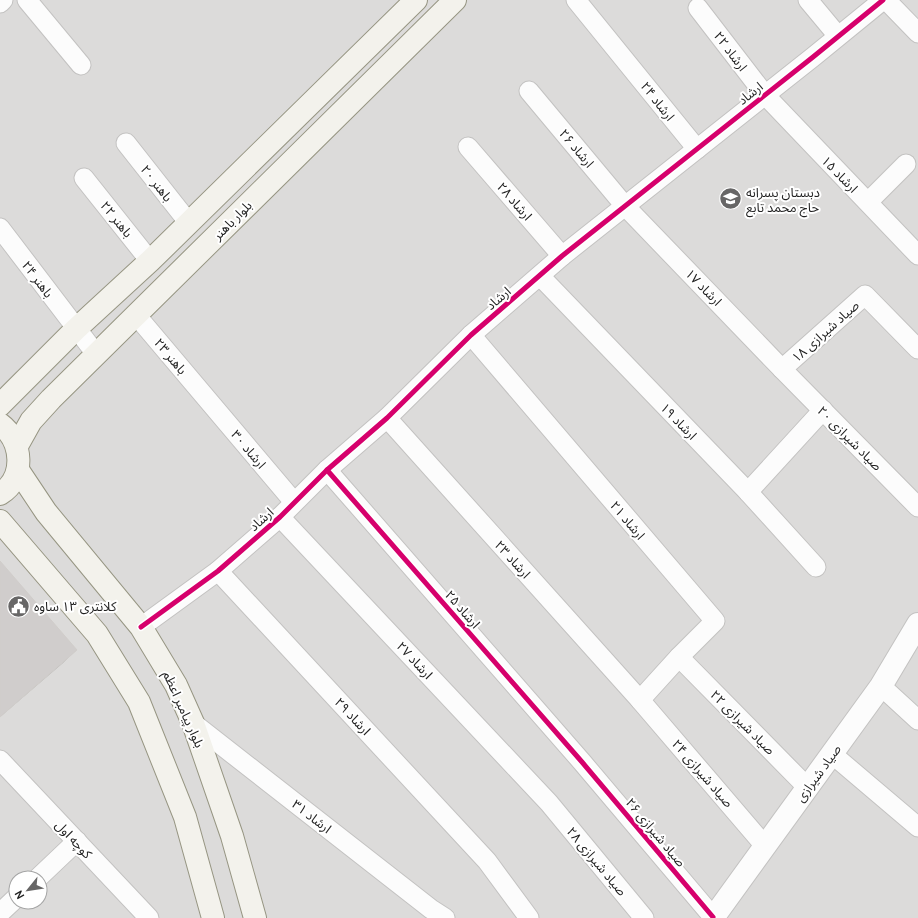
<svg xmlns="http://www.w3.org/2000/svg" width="918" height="918" font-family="Cabin,'Noto Sans Arabic',sans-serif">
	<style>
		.residential { fill: #dcdbda; fill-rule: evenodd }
		.shadow { fill: #0003 }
		.building { fill: #d0cdcc; stroke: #d0cdca }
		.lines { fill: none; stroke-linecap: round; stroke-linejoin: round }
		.minor-casing { stroke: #c3c2c1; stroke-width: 21 }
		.tertiary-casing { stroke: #c3c2c1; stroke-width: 24 }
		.secondary-casing { stroke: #969582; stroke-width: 24 }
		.minor { stroke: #fcfcfc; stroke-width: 19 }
		.tertiary { stroke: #fcfcfc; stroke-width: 22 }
		.secondary { stroke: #f3f2ec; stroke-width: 22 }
		.cycleway-casing { stroke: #fff; stroke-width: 8 }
		.cycleway { stroke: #d6006c; stroke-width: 5 }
		.labels { text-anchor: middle; stroke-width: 4; stroke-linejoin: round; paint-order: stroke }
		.street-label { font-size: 13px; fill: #1f1f1f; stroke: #fff }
		.poi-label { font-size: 13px; fill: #1f1f1f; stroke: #fff; text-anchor: start }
	</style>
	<rect width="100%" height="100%" fill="#edebe9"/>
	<path class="residential" d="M 0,0 L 918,0 L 918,918 L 0,918 ZM 16,878 L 40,878 L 40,902 L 16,902 Z"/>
	<path class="shadow" d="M 0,563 L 76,650 L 63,663 L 0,717 Z"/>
	<path class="building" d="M 0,561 L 77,650 L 0,717 Z"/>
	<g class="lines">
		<defs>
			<g id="minor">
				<path d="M 27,0 L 81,65"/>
				<path d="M 576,0 L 697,149"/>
				<path d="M 808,0 L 838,36"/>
				<path d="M 886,0 L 918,33"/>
				<path d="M 0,3 L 3,0"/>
				<path d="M 698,8 L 765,95 L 918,255"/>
				<path d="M 529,91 L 625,206 L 782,369 L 918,507"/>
				<path d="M 126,143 L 189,223"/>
				<path d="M 468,147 L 562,256"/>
				<path d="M 84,178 L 150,261"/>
				<path d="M 868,202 L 906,164"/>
				<path d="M 0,228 L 96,354"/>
				<path d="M 540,276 L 748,492 L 816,567"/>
				<path d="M 136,315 L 294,502"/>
				<path d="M 471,335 L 715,621 L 679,657 L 640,700"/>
				<path d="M 782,369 L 865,295 L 918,349"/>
				<path d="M 387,418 L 640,700 L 765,846"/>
				<path d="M 327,470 L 582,762 L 713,917"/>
				<path d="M 748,492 L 823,410"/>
				<path d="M 280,517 L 549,803 L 644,918"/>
				<path d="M 218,571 L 487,861 L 529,918"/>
				<path d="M 141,627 L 218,571 L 280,517 L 327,470 L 387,418 L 471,335 L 562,256 L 813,57 L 883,0"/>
				<path d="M 679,657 L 808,788"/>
				<path d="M 881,686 L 918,720"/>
				<path d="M 193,723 L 431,909 L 445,918"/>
				<path d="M 832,754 L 918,827"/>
				<path d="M 0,760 L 149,918"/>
				<path d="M 38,878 L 77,841"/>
				<path d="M 0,913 L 16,898"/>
			</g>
			<path id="tertiary" d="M 713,918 L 881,686 L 918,624"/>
			<g id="secondary">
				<path d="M 0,405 L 76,329 L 150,261 L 416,0"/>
				<path d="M 0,424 C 23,441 26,478 0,494"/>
				<path d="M 17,446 L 31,421 L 51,399 L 455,0"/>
				<path d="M 18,470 L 46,512 L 141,627 L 176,685 L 193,723 L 232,836 L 255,918"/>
				<path d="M 0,521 L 97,634 L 139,702 L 185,817 L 213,918"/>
			</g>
		</defs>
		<use href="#minor" class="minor-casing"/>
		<use href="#tertiary" class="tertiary-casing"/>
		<use href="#secondary" class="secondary-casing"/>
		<use href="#minor" class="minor"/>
		<use href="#tertiary" class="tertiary"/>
		<use href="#secondary" class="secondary"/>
		<defs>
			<g id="cycleway">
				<path d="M 327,470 L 582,762 L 713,917"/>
				<path d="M 141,627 L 218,571 L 280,517 L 327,470 L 387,418 L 471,335 L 562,256 L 813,57 L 883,0"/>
			</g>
		</defs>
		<use href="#cycleway" class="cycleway-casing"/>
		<use href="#cycleway" class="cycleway"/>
	</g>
	<defs>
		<symbol id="school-disc" viewBox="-11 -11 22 22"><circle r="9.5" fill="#676666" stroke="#fff"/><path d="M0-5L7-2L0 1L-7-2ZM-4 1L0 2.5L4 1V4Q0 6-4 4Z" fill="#fff"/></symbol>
		<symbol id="civic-disc" viewBox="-11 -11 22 22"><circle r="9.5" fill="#676666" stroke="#fff"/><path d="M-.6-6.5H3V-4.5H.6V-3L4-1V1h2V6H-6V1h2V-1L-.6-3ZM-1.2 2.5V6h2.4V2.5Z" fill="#fff"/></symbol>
	</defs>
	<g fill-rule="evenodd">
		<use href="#school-disc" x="718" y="186" width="25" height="25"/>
		<use href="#civic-disc" x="6" y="594" width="25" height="25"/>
	</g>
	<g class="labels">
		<g class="street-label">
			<text transform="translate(731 51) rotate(53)" y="5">ارشاد ۲۲</text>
			<text transform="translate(750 93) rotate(-38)" y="5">ارشاد</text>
			<text transform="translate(658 101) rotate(52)" y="5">ارشاد ۲۴</text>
			<text transform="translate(577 148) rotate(50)" y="5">ارشاد ۲۶</text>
			<text transform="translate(840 174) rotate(46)" y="5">ارشاد ۱۵</text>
			<text transform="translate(157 183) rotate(52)" y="5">باهنر ۲۰</text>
			<text transform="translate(515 201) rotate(49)" y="5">ارشاد ۲۸</text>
			<text transform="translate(117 219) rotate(51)" y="5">باهنر ۲۲</text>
			<text transform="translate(232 220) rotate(-45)" y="5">بلوار باهنر</text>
			<text transform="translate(38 279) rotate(53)" y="5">باهنر ۲۴</text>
			<text transform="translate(704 287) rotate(46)" y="5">ارشاد ۱۷</text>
			<text transform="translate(498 298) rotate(-41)" y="5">ارشاد</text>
			<text transform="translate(825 331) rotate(-42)" y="5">صیاد شیرازی ۱۸</text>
			<text transform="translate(171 356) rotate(50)" y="5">باهنر ۲۳</text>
			<text transform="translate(679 421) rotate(46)" y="5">ارشاد ۱۹</text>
			<text transform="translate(850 438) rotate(45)" y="5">صیاد شیرازی ۲۰</text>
			<text transform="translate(249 449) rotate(50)" y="5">ارشاد ۳۰</text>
			<text transform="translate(261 519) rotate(-42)" y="5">ارشاد</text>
			<text transform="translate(628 520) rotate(50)" y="5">ارشاد ۲۱</text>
			<text transform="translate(513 559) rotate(48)" y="5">ارشاد ۲۳</text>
			<text transform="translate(463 609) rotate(49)" y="5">ارشاد ۲۵</text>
			<text transform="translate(415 660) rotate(47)" y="5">ارشاد ۲۷</text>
			<text transform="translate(184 709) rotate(66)" y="5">بلوار پیامبر اعظم</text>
			<text transform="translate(353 716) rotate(47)" y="5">ارشاد ۲۹</text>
			<text transform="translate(743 722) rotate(45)" y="5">صیاد شیرازی ۲۲</text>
			<text transform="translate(703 773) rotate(49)" y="5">صیاد شیرازی ۲۴</text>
			<text transform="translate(818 773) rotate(-54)" y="5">صیاد شیرازی</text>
			<text transform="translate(312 816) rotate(38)" y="5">ارشاد ۳۱</text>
			<text transform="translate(656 832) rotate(50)" y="5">صیاد شیرازی ۲۶</text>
			<text transform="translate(74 839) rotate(47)" y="5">کوچه اول</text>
			<text transform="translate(597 861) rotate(50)" y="5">صیاد شیرازی ۲۸</text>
		</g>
		<g class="poi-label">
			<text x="746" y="197">دبستان پسرانه<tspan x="746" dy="15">حاج محمد تابع</tspan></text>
			<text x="34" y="611">کلانتری ۱۳ ساوه</text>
		</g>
	</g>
	<g transform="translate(28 890) rotate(240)"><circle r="19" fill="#ffffff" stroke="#a5a5a5"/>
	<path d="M0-3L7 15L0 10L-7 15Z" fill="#676666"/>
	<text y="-6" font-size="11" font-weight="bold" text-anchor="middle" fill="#1f1f1f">N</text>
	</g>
</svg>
